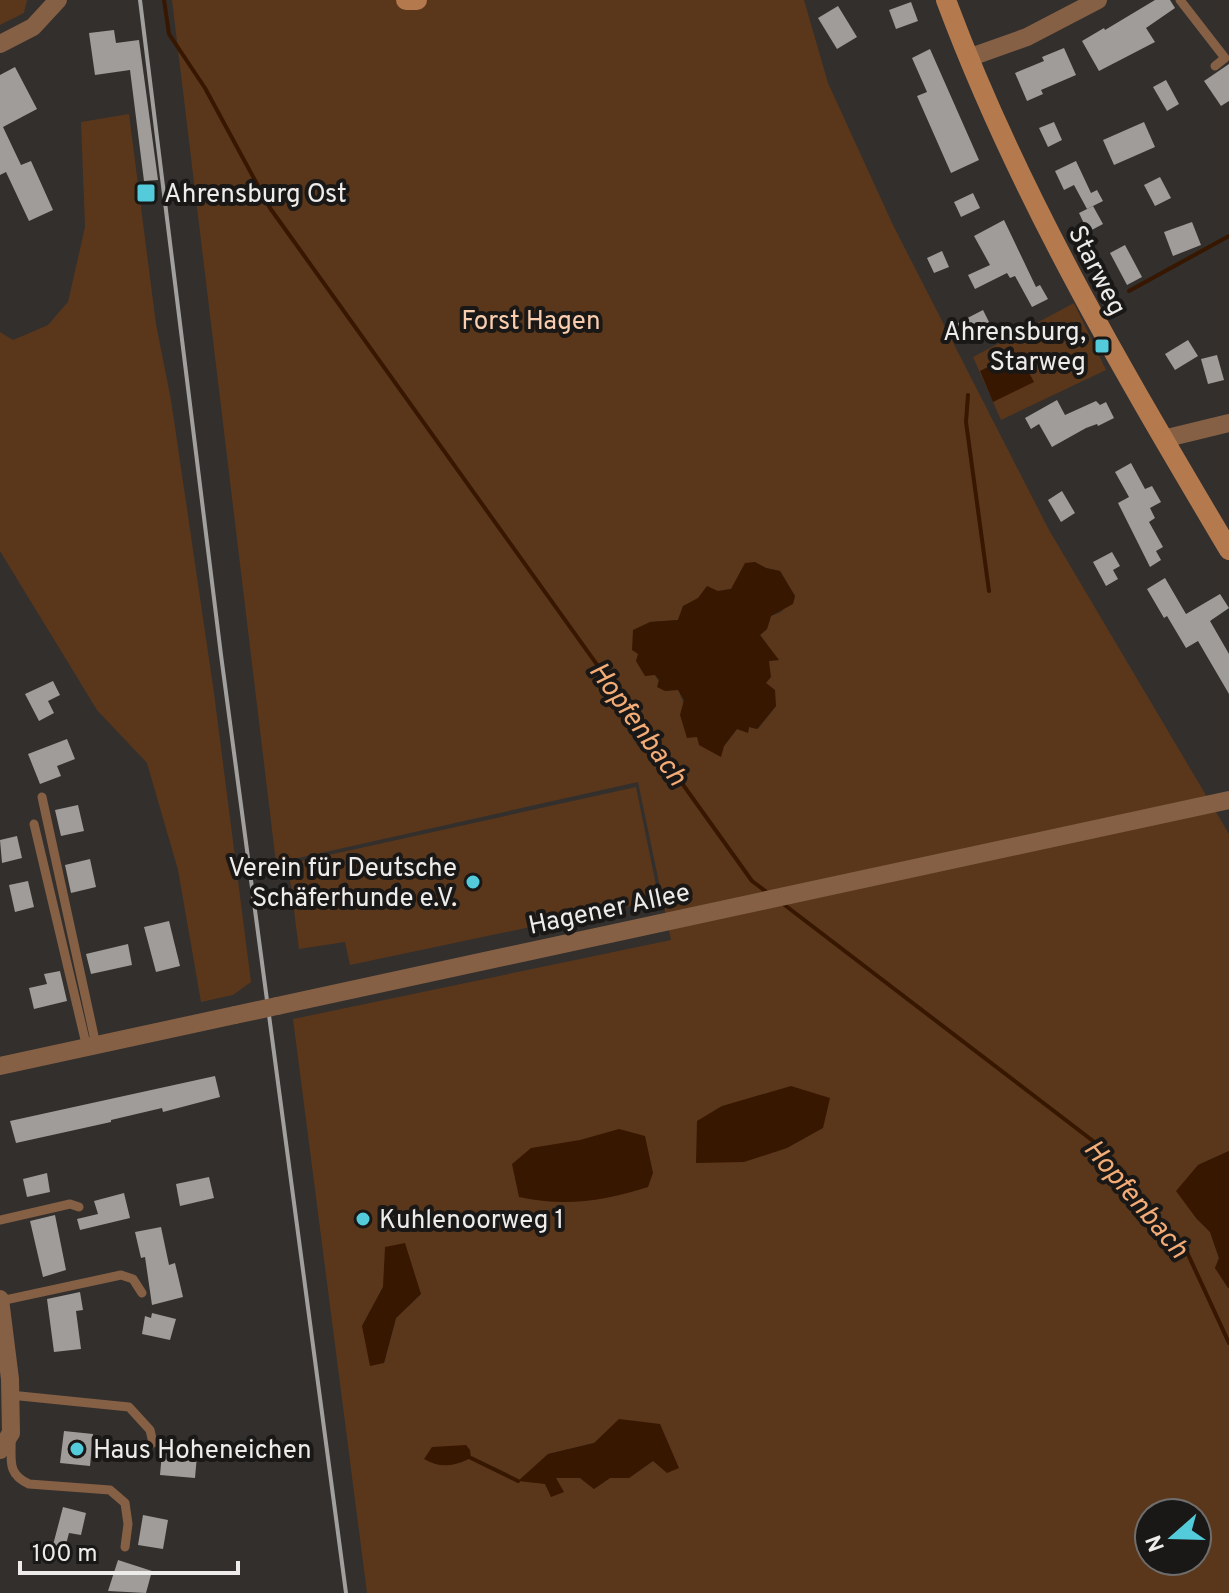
<svg xmlns="http://www.w3.org/2000/svg" width="1229" height="1593" font-family="Overpass,sans-serif">
	<style>
		.green { fill: #5a371b; fill-rule: evenodd }
		.water { fill: #371700 }
		.lines { fill: none; stroke-linecap: round; stroke-linejoin: round }
		.stream { stroke: #371700; stroke-width: 4 }
		.building { fill: #9f9c99 }
		.lane { stroke: #856045; stroke-width: 9 }
		.street { stroke: #856045; stroke-width: 18 }
		.secondary { stroke: #b47a4e; stroke-width: 20 }
		.rail { stroke: #a2a09e; stroke-width: 4 }
		.street-bridge { stroke: #856045; stroke-width: 18 }
		.poi-dot { fill: #53cbda; stroke: #191817; stroke-width: 3 }
		.labels { text-anchor: middle; stroke-width: 8; stroke-linejoin: round; paint-order: stroke }
		.poi-label { font-size: 26px; fill: #eeeceb; stroke: #191817; text-anchor: start }
		.street-label { font-size: 26px; fill: #eeeceb; stroke: #191817 }
		.park-label { font-size: 26px; fill: #facdae; stroke: #191817 }
		.water-label { font-size: 28px; font-style: italic; fill: #f4ac77; stroke: #191817 }
	</style>
	<rect width="100%" height="100%" fill="#322f2d"/>
	<g class="green">
		<path d="M 0,0 L 27,0 L 24,13 L 0,25 Z"/>
		<path d="M 172,0 L 804,0 L 828,83 L 893,225 L 1049,530 L 1229,834 L 1229,1151 L 1198,1165 L 1196,1218 L 1210,1232 L 1219,1258 L 1215,1268 L 1229,1288 L 1229,1593 L 367,1593 L 293,1019 L 671,940 L 638,782 L 276,863 ZM 755,562 L 766,568 L 780,571 L 795,596 L 781,612 L 771,616 L 767,629 L 760,635 L 778,660 L 768,661 L 766,683 L 776,706 L 758,729 L 749,727 L 748,732 L 737,729 L 724,746 L 697,737 L 678,689 L 665,691 L 655,675 L 636,661 L 650,622 L 678,620 L 683,606 L 718,591 L 731,589 L 744,567 ZM 383,1287 L 421,1294 L 396,1318 L 384,1363 L 362,1326 ZM 594,1443 L 679,1468 L 653,1461 L 629,1478 L 610,1478 L 594,1489 L 580,1478 L 555,1478 L 552,1496 L 545,1484 L 548,1454 ZM 1149,1513 L 1197,1513 L 1197,1561 L 1149,1561 Z"/>
		<path d="M 129,114 L 156,324 L 171,400 L 214,693 L 251,982 L 233,995 L 201,1002 L 178,870 L 147,763 L 97,710 L 0,551 L 0,332 L 13,340 L 48,325 L 68,302 L 85,227 L 81,122 Z"/>
		<path d="M 1074,303 L 1106,370 L 1001,420 L 973,357 Z"/>
		<path d="M 636,787 L 659,900 L 350,965 L 345,942 L 299,949 L 288,864 Z"/>
	</g>
	<g class="water">
		<path d="M 1018,352 L 1034,382 L 993,402 L 980,371 Z"/>
		<path d="M 755,562 L 766,568 L 780,571 L 795,596 L 793,604 L 771,616 L 767,629 L 760,635 L 779,660 L 769,661 L 771,677 L 766,683 L 775,690 L 776,706 L 757,729 L 749,727 L 748,733 L 737,729 L 724,746 L 721,757 L 699,745 L 697,737 L 687,738 L 680,715 L 684,700 L 678,690 L 665,691 L 657,687 L 659,680 L 655,675 L 645,676 L 636,661 L 638,654 L 632,650 L 633,630 L 650,622 L 678,620 L 683,606 L 698,598 L 707,586 L 718,591 L 731,589 L 745,563 Z"/>
		<path d="M 791,1086 L 830,1098 L 823,1128 L 787,1148 L 744,1162 L 696,1163 L 697,1121 L 722,1106 Z"/>
		<path d="M 619,1129 L 645,1136 L 653,1173 L 648,1187 C 604,1201 565,1207 519,1197 L 512,1164 L 531,1148 L 580,1140 Z"/>
		<path d="M 1229,1151 L 1229,1288 L 1228,1288 L 1215,1268 L 1219,1258 L 1210,1232 L 1196,1218 L 1176,1191 L 1198,1165 Z"/>
		<path d="M 405,1243 L 421,1294 L 396,1318 L 384,1363 L 370,1366 L 362,1326 L 383,1287 L 385,1247 Z"/>
		<path d="M 619,1419 L 660,1424 L 679,1468 L 667,1473 L 653,1461 L 629,1478 L 610,1478 L 594,1489 L 580,1478 L 556,1478 L 564,1492 L 551,1497 L 545,1484 L 518,1481 L 548,1454 L 594,1443 Z"/>
		<path d="M 466,1445 L 470,1450 L 471,1458 C 455,1466 440,1469 424,1459 L 432,1447 Z"/>
	</g>
	<g class="lines">
		<g class="stream">
			<path d="M 164,0 L 169,34 L 205,88 L 270,208 L 752,881 L 768,893"/>
			<path d="M 1129,291 L 1229,236"/>
			<path d="M 968,395 L 966,422 L 989,591"/>
			<path d="M 782,903 L 1097,1144 L 1186,1250 L 1229,1343"/>
			<path d="M 471,1458 L 518,1481"/>
		</g>
	</g>
	<g class="building">
		<path d="M 1155,0 L 1170,0 L 1175,8 L 1146,28 L 1155,42 L 1099,71 L 1082,41 L 1104,28 L 1105,30 Z"/>
		<path d="M 911,2 L 918,21 L 896,29 L 889,10 Z"/>
		<path d="M 838,6 L 857,37 L 837,49 L 818,18 Z"/>
		<path d="M 114,30 L 116,43 L 139,40 L 158,180 L 144,181 L 130,70 L 95,75 L 89,33 Z"/>
		<path d="M 1064,48 L 1076,75 L 1041,90 L 1043,94 L 1027,101 L 1015,73 L 1044,61 L 1042,57 Z"/>
		<path d="M 930,49 L 979,160 L 951,173 L 917,96 L 927,92 L 912,58 Z"/>
		<path d="M 1229,64 L 1229,101 L 1221,106 L 1204,81 Z"/>
		<path d="M 15,67 L 37,109 L 3,127 L 21,165 L 31,161 L 53,210 L 29,221 L 6,172 L 0,175 L 0,75 Z"/>
		<path d="M 1166,80 L 1179,104 L 1167,111 L 1153,87 Z"/>
		<path d="M 1054,122 L 1062,140 L 1048,147 L 1039,128 Z"/>
		<path d="M 1144,122 L 1155,147 L 1114,165 L 1103,140 Z"/>
		<path d="M 1076,161 L 1091,193 L 1097,190 L 1103,201 L 1087,209 L 1074,185 L 1064,190 L 1055,171 Z"/>
		<path d="M 1160,177 L 1171,198 L 1155,206 L 1144,185 Z"/>
		<path d="M 973,193 L 980,208 L 961,217 L 954,202 Z"/>
		<path d="M 1093,206 L 1103,224 L 1088,232 L 1079,213 Z"/>
		<path d="M 1004,220 L 1036,287 L 1040,285 L 1048,299 L 1032,307 L 1015,276 L 1010,278 L 1007,273 L 975,289 L 968,275 L 990,265 L 974,236 Z"/>
		<path d="M 1192,222 L 1201,245 L 1173,256 L 1164,232 Z"/>
		<path d="M 1125,245 L 1142,277 L 1127,285 L 1110,253 Z"/>
		<path d="M 942,251 L 949,267 L 934,273 L 927,258 Z"/>
		<path d="M 983,310 L 989,322 L 958,338 L 952,326 Z"/>
		<path d="M 1188,340 L 1198,356 L 1175,370 L 1165,354 Z"/>
		<path d="M 1217,355 L 1224,380 L 1208,384 L 1201,359 Z"/>
		<path d="M 1057,400 L 1065,415 L 1096,401 L 1100,405 L 1106,402 L 1114,418 L 1098,426 L 1097,424 L 1086,428 L 1052,447 L 1039,424 L 1031,429 L 1025,418 Z"/>
		<path d="M 1131,463 L 1145,489 L 1152,486 L 1161,502 L 1150,508 L 1155,518 L 1149,522 L 1163,547 L 1156,551 L 1161,560 L 1150,567 L 1118,503 L 1129,497 L 1115,472 Z"/>
		<path d="M 1062,491 L 1075,513 L 1061,522 L 1048,500 Z"/>
		<path d="M 1112,552 L 1120,566 L 1113,570 L 1118,579 L 1106,586 L 1093,562 Z"/>
		<path d="M 1165,578 L 1186,614 L 1220,594 L 1229,608 L 1210,621 L 1229,654 L 1229,694 L 1198,641 L 1186,648 L 1167,616 L 1164,618 L 1147,589 Z"/>
		<path d="M 53,681 L 60,695 L 48,701 L 54,713 L 39,721 L 25,694 Z"/>
		<path d="M 67,739 L 75,759 L 57,766 L 61,776 L 40,784 L 28,754 Z"/>
		<path d="M 78,805 L 84,831 L 61,836 L 55,810 Z"/>
		<path d="M 17,836 L 22,858 L 2,863 L 0,840 Z"/>
		<path d="M 90,859 L 96,887 L 71,893 L 65,865 Z"/>
		<path d="M 28,881 L 34,907 L 15,912 L 9,885 Z"/>
		<path d="M 169,921 L 180,966 L 156,972 L 144,927 Z"/>
		<path d="M 128,944 L 132,965 L 91,974 L 86,954 Z"/>
		<path d="M 60,971 L 67,1001 L 34,1009 L 29,988 L 47,984 L 44,974 Z"/>
		<path d="M 215,1076 L 220,1097 L 163,1112 L 162,1108 L 111,1120 L 111,1122 L 16,1143 L 10,1121 Z"/>
		<path d="M 47,1173 L 50,1192 L 27,1197 L 23,1179 Z"/>
		<path d="M 209,1177 L 214,1198 L 180,1206 L 176,1184 Z"/>
		<path d="M 124,1193 L 130,1218 L 80,1230 L 77,1219 L 98,1214 L 94,1201 Z"/>
		<path d="M 55,1215 L 66,1270 L 43,1277 L 30,1221 Z"/>
		<path d="M 161,1227 L 169,1265 L 175,1263 L 183,1297 L 152,1305 L 145,1257 L 141,1258 L 135,1232 Z"/>
		<path d="M 80,1292 L 83,1310 L 76,1311 L 81,1349 L 54,1352 L 47,1299 Z"/>
		<path d="M 152,1313 L 176,1319 L 170,1340 L 142,1334 L 145,1316 L 151,1318 Z"/>
		<path d="M 64,1431 L 93,1434 L 90,1466 L 60,1463 Z"/>
		<path d="M 163,1441 L 198,1444 L 195,1478 L 160,1475 Z"/>
		<path d="M 63,1507 L 86,1513 L 81,1535 L 69,1533 L 65,1548 L 53,1545 Z"/>
		<path d="M 143,1515 L 168,1520 L 163,1549 L 138,1545 Z"/>
		<path d="M 118,1560 L 152,1571 L 146,1593 L 108,1591 Z"/>
	</g>
	<g class="lines">
		<g class="lane">
			<path d="M 1180,0 L 1225,58 L 1215,66"/>
			<path d="M 42,797 L 96,1045"/>
			<path d="M 34,824 L 87,1048"/>
			<path d="M 0,1220 L 70,1204 L 79,1207"/>
			<path d="M 0,1301 L 121,1275 L 133,1279 L 142,1293"/>
			<path d="M 10,1395 L 129,1407 L 150,1430 L 153,1443"/>
			<path d="M 11,1438 C 12,1459 6,1474 29,1484 L 110,1490 L 125,1503 L 128,1524 L 125,1547"/>
		</g>
		<g class="street">
			<path d="M 0,44 L 33,27 L 58,0"/>
			<path d="M 968,58 L 1027,37 L 1098,0"/>
			<path d="M 1163,439 L 1229,423"/>
			<path d="M 277,1006 L 1229,800"/>
			<path d="M 0,1066 L 235,1015"/>
			<path d="M 0,1299 L 10,1379 L 11,1433 L 0,1450"/>
		</g>
		<g class="secondary">
			<path d="M 406,0 L 417,0"/>
			<path d="M 946,0 C 1019,196 1123,371 1229,550"/>
		</g>
		<path class="rail" d="M 140,0 L 221,655 L 346,1593"/>
		<path class="street-bridge" d="M 235,1015 L 277,1006"/>
	</g>
	<g class="poi-dot">
		<rect x="136" y="183" width="20" height="20" rx="4"/>
		<rect x="1094" y="338" width="16" height="16" rx="4"/>
		<circle cx="473" cy="882" r="8"/>
		<circle cx="363" cy="1219" r="8"/>
		<circle cx="77" cy="1449" r="8"/>
	</g>
	<g class="labels">
		<g class="poi-label">
			<text x="164" y="202">Ahrensburg Ost</text>
			<text x="1086" y="340" text-anchor="end">Ahrensburg,<tspan x="1086" dy="30">Starweg</tspan></text>
			<text x="457" y="876" text-anchor="end">Verein für Deutsche<tspan x="457" dy="30">Schäferhunde e.V.</tspan></text>
			<text x="379" y="1228">Kuhlenoorweg 1</text>
			<text x="93" y="1458">Haus Hoheneichen</text>
		</g>
		<g class="street-label">
			<text transform="translate(1098 270) rotate(63)" y="9">Starweg</text>
			<text transform="translate(609 908) rotate(-12)" y="9">Hagener Allee</text>
		</g>
		<g class="park-label">
			<text x="531" y="329">Forst Hagen</text>
		</g>
		<g class="water-label">
			<text transform="translate(639 723) rotate(54)" y="10">Hopfenbach</text>
			<text transform="translate(1137 1198) rotate(50)" y="10">Hopfenbach</text>
		</g>
	</g>
	<g transform="translate(1173 1537) rotate(250)"><circle r="38" fill="#191817" stroke="#6e6d6c" stroke-width="2"/>
	<path d="M0-6L14 30L0 20L-14 30Z" fill="#53cbda"/>
	<text y="-12" font-size="22" font-weight="bold" text-anchor="middle" fill="#eeeceb">N</text>
	</g>
	<path d="M20 1561v12h218v-12" fill="none" stroke="#eeeceb" stroke-width="4"/>
	<text x="32" y="1561" font-size="24" fill="#eeeceb" stroke="#191817" stroke-width="6" paint-order="stroke">100 m</text>
</svg>
